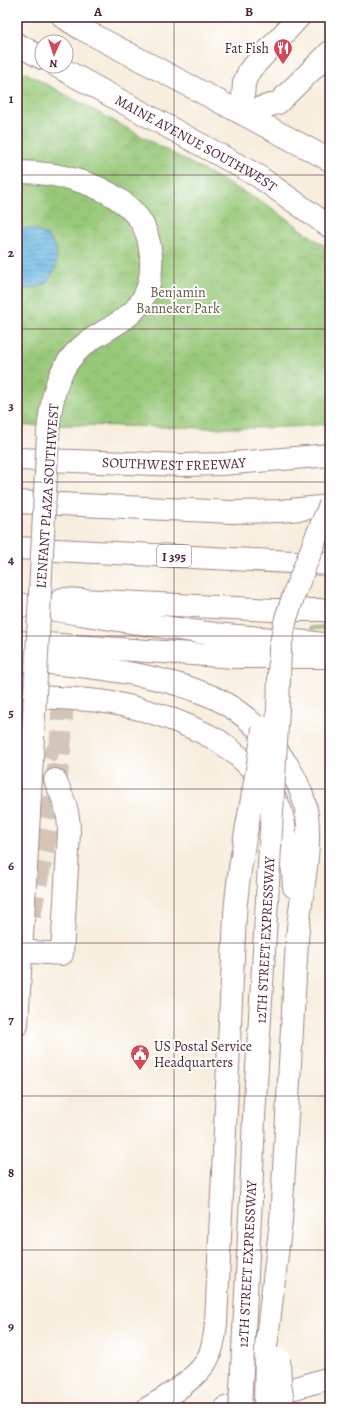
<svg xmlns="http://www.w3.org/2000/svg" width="347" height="1425" font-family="Alegreya,serif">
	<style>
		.grass { fill: url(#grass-dots); stroke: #707452 }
		.park { fill: url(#park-crowns); stroke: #707452 }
		.water { fill: url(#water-rules); stroke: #5a6b88 }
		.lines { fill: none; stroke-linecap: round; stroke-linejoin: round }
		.minor-tunnel { stroke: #d4c5b9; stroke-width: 22; stroke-dasharray: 22 11; stroke-linecap: butt }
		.minor-casing { stroke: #a08684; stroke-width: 24 }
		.major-casing { stroke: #a08684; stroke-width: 24 }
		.highway-casing { stroke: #a08684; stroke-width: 24 }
		.minor { stroke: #fff; stroke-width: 22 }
		.major { stroke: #fff; stroke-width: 22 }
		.highway { stroke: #fff; stroke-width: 22 }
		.minor-bridge-casing { stroke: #a08684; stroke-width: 24; stroke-linecap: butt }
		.highway-bridge-casing { stroke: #a08684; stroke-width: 24; stroke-linecap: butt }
		.minor-bridge { stroke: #fff; stroke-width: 22 }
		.highway-bridge { stroke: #fff; stroke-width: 22 }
		.grid { fill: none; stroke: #4a1f2b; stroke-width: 1; stroke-opacity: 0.55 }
		.labels { text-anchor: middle; stroke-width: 4; stroke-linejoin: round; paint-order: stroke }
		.shield { fill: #fff; stroke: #80626b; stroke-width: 1 }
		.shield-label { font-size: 13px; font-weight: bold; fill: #4a1f2b }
		.poi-label { font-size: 14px; fill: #4a1f2b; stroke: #fff; text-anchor: end }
		.street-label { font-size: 14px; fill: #4a1f2b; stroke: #fff }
		.park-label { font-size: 14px; fill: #655a46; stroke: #fff }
		.neatline { fill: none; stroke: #4a1f2b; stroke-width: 1.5 }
		.grid-label { font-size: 13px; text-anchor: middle; font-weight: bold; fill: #4a1f2b }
	</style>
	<defs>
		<pattern id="grass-dots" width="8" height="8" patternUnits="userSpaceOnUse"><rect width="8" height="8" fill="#97c878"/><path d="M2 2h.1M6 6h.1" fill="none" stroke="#84ab68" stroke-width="1.8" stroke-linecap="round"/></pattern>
		<pattern id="park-crowns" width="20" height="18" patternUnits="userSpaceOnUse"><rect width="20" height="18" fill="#97c878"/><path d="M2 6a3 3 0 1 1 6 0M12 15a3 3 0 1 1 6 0" fill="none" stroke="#84ab68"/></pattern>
		<pattern id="water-rules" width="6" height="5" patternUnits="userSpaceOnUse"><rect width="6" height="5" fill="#69b7e4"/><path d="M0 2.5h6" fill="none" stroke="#5894b9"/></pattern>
	</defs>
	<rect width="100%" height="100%" fill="#fff"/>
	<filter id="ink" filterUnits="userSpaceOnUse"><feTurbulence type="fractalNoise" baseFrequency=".025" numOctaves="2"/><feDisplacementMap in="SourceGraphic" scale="8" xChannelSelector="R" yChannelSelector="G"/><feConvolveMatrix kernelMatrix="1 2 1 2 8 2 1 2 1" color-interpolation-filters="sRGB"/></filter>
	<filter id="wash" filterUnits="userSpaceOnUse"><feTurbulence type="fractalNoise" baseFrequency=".012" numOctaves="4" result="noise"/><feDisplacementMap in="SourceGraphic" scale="16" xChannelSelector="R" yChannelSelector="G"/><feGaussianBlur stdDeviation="0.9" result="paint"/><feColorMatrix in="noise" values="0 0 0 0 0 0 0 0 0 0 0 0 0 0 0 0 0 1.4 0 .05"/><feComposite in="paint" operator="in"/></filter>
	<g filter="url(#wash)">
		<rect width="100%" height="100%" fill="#f7eedd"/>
		<path class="grass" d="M 330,625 L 330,629 L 310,630 L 310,627 Z"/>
		<path class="park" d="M 17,68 L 269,206 L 330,250 L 330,424 C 226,434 121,422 17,426 L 17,287 C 26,290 39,289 47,282 C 50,278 51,269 53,264 C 54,261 57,255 56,252 C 55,234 31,227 17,230 Z"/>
		<path class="water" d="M 26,228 C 77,235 58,300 17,287 L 17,230 Z"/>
	</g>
	<g filter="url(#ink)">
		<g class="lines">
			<g class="minor-tunnel">
				<path d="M 17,733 L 41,741 L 60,753"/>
				<path d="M 17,755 L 20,764 L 17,821"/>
				<path d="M 30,916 L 54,796 L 60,753 L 63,699"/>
			</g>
			<defs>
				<g id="minor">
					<path d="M 299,17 L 249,71 L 244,83 L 242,113 L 278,103 L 330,52"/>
					<path d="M 17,172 C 58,172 114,184 140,220 C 147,230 150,244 151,257 C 152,272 150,287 142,300 C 132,317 116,324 100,334 C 59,357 52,389 48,433"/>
					<path d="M 17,696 C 46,698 77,698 106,702 C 145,708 184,722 219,741"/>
					<path d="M 17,951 L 62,954 L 69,832 C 69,811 64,800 55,780"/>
					<path d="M 17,1025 L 30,796"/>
					<path d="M 225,1408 L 330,1378"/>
				</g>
				<g id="major">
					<path d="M 63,17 L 82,29 L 330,160"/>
					<path d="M 17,44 L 42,58"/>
					<path id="s1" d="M 57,66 L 258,176 L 330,227"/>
				</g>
				<g id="highway">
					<path id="s2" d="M 17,459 L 183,465 L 222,464 L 330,455"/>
					<path d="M 17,502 L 231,512 L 280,511 L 330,506"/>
					<path d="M 17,548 L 330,564"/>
					<path d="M 62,599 L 273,610 L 330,610"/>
					<path d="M 17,604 C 83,614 149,626 215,634 C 253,638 292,639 330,645"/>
					<path d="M 17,642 L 235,657 L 330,657"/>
					<path d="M 17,660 C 73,665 125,669 180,685 C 195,690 212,695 226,704 C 247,716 264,733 279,753 C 292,770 304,793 307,815 C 312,857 299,900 297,941 C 291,1035 286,1128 281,1221"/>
					<path d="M 219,741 C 240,756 269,782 279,806 C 283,816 284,825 286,836 C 287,846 291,856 292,866 C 294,873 293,880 294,887"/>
					<path d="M 251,1198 L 254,1117 L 266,917"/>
					<path d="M 148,1408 C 167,1397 194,1380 206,1362 C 213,1350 215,1336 216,1323 L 235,915"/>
				</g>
			</defs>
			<use href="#minor" class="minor-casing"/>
			<use href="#major" class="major-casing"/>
			<use href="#highway" class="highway-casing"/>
			<use href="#minor" class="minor"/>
			<use href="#major" class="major"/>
			<use href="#highway" class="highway"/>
			<defs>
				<path id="minor-bridge" d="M 30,796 L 48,433"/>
				<g id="highway-bridge">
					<path d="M 235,915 C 239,852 256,791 263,728"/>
					<path d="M 266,917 L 278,708 L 280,648 L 286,618 L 295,592 L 317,535 L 330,505"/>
					<path d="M 279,1359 L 280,1383 L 284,1408"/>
					<path d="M 240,1408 L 251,1198"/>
					<path d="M 265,1408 L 266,1347 L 281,1221"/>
				</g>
			</defs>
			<use href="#minor-bridge" class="minor-bridge-casing"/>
			<use href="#highway-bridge" class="highway-bridge-casing"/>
			<use href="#minor-bridge" class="minor-bridge"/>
			<use href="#highway-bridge" class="highway-bridge"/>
		</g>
	</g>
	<path class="grid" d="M 174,17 L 174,1408M 17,175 L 330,175M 17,329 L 330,329M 17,482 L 330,482M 17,636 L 330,636M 17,789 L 330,789M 17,943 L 330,943M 17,1096 L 330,1096M 17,1250 L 330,1250"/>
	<defs>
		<symbol id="restaurant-pin" viewBox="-11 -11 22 30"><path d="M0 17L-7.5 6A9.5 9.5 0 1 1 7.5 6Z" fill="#d1495b" stroke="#fff"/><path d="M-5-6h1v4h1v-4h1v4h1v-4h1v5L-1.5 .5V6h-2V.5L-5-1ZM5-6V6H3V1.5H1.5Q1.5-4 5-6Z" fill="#fff"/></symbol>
		<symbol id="civic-pin" viewBox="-11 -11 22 30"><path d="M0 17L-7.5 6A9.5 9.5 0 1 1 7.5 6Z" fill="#d1495b" stroke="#fff"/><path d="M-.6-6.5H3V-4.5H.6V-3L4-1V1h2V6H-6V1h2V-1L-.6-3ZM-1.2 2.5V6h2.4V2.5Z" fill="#fff"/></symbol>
	</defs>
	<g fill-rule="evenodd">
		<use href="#restaurant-pin" x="272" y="37" width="22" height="30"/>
		<use href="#civic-pin" x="129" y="1043" width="22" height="30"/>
	</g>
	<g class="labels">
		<rect class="shield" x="157" y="545" width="34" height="22" rx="3"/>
		<g class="shield-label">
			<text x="174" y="561">I 395</text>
		</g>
		<g class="poi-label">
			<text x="269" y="53">Fat Fish</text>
			<text x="154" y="1051" text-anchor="start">US Postal Service<tspan x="154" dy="16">Headquarters</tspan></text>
		</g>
		<g class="street-label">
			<text dy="5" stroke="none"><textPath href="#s1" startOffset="159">MAINE AVENUE SOUTHWEST</textPath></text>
			<text dy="5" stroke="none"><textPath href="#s2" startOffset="157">SOUTHWEST FREEWAY</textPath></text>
			<text transform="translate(47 496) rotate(-86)" y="5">L'ENFANT PLAZA SOUTHWEST</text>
			<text transform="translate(265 940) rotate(-87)" y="5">12TH STREET EXPRESSWAY</text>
			<text transform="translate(247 1264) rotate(-87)" y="5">12TH STREET EXPRESSWAY</text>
		</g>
		<g class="park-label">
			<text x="178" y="297">Benjamin<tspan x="178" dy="16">Banneker Park</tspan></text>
		</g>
	</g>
	<rect width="347" height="1425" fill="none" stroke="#fff" stroke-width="44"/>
	<g transform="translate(54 54) rotate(183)"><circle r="19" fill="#ffffff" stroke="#b7a5aa"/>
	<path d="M0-3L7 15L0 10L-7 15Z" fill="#d1495b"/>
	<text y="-6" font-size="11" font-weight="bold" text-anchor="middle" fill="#4a1f2b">N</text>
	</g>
	<rect x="22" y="22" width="303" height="1381" class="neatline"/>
	<g class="grid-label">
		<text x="98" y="16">A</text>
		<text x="249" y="16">B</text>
		<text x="11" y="103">1</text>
		<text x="11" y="257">2</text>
		<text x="11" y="410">3</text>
		<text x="11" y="564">4</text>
		<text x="11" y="717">5</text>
		<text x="11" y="870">6</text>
		<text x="11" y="1024">7</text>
		<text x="11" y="1177">8</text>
		<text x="11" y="1331">9</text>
	</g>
</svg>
